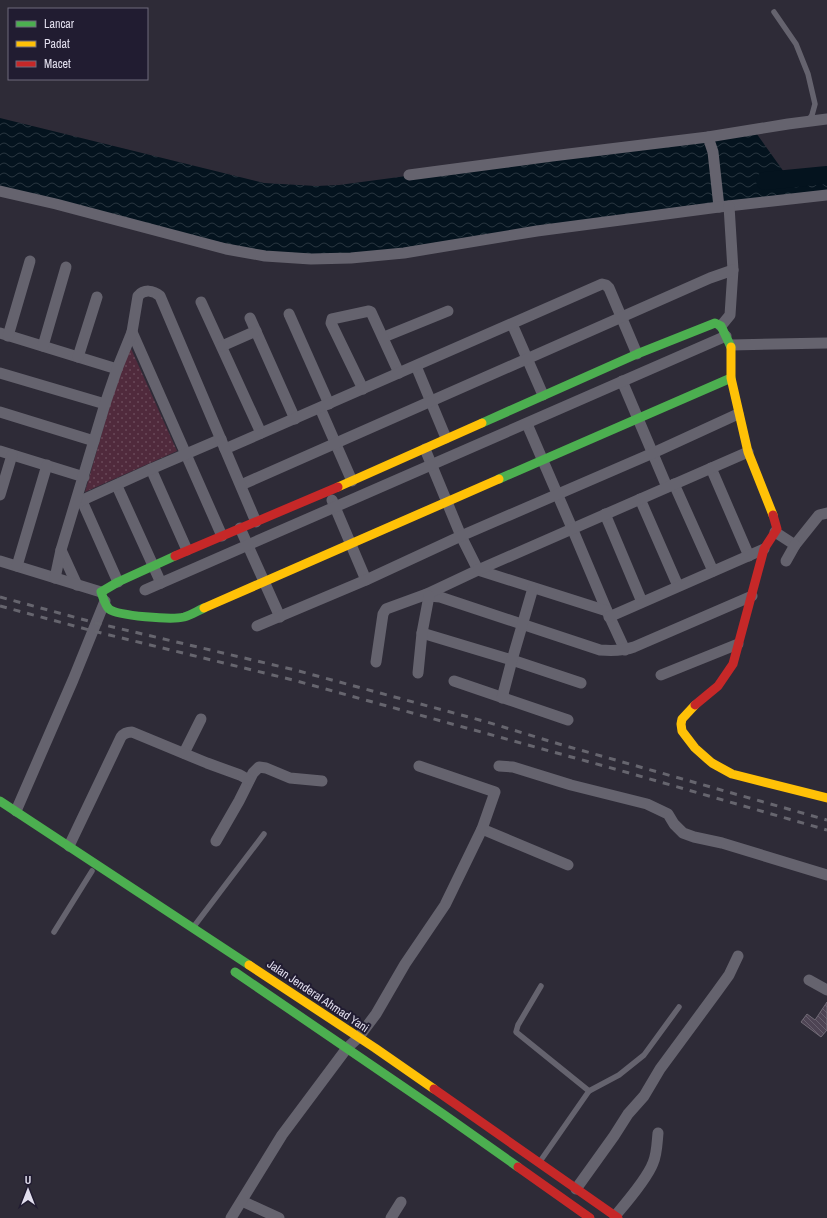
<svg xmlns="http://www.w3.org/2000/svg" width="827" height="1218" font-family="'Archivo Narrow',sans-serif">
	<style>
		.grass { fill: url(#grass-dots) }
		.water { fill: url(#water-waves) }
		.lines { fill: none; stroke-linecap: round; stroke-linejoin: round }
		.river { stroke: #04131e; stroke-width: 18 }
		.building { fill: url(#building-back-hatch); stroke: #716b76 }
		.lane { stroke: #65636e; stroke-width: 5.5 }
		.street { stroke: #65636e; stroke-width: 11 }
		.fast { stroke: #4caf50; stroke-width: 9 }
		.slow { stroke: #ffc107; stroke-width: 9 }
		.jam { stroke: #c62828; stroke-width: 9 }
		.rail { stroke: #66656e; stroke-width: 3; stroke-dasharray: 7 7; stroke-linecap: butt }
		.labels { text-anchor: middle; stroke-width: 4; stroke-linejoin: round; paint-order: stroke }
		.street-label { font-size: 12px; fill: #e2dfee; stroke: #211c31 }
	</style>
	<defs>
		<pattern id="grass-dots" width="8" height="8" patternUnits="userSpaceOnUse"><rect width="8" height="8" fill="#502a3c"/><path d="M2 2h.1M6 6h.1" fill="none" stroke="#694858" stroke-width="1.8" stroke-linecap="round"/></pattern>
		<pattern id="water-waves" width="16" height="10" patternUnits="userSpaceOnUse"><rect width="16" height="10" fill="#04131e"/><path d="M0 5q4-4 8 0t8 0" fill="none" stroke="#28353f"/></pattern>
		<pattern id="building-back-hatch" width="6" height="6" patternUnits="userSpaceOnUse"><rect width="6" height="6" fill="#4e4454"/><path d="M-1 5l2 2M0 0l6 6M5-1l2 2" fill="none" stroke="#675f6d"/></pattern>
	</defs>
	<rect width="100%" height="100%" fill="#2e2b37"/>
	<path class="grass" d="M 128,342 L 177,451 L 85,492 Z"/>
	<path class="water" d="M 0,118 L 264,183 L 316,186 L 339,185 L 754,130 L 789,179 L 827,175 L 827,196 L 351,258 L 284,257 L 0,191 Z"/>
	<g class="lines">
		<path class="river" d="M 765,181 L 827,175"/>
	</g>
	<path class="building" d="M 827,1002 L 827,1030 L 821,1037 L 801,1022 L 807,1014 L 815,1020 Z"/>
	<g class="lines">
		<g class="lane">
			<path d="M 774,12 L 796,44 L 808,74 L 815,104 L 812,115 L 808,121"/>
			<path d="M 195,925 L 264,834"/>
			<path d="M 54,932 L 92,871"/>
			<path d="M 541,986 L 518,1025 L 516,1032 L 589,1091"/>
			<path d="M 541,1160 L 589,1091 L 619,1075 L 644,1055 L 679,1007"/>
		</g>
		<g class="street">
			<path d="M 708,137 L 713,152 L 719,207"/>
			<path d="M 409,175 L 552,156 L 708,137 L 788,124 L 827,119"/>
			<path d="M 0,191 L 56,204 L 226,249 L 265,256 L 311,259 L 351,258 L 404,253 L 537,231 L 719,207 L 827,195"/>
			<path d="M 201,302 L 261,433"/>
			<path d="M 289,314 L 329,404"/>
			<path d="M 250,318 L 295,419"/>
			<path d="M 512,324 L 543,395"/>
			<path d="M 721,326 L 730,315 L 733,270 L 729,206"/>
			<path d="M 132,332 L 222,536"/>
			<path d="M 0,333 L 117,369"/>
			<path d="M 8,336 L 30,261"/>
			<path d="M 384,337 L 448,311"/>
			<path d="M 731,345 L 827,343"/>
			<path d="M 43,346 L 66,267"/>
			<path d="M 222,346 L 256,331"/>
			<path d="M 78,357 L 97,297"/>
			<path d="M 416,366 L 446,438"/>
			<path d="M 0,373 L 105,404"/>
			<path d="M 622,381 L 667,487"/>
			<path d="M 363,389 L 331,323 L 332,319 L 369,311 L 371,312 L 399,373"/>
			<path d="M 320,408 L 352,481"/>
			<path d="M 0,412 L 94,441"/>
			<path d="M 527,424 L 572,528 L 607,611 L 625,650"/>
			<path d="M 225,449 L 602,284 L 606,285 L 609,288 L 637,354"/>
			<path d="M 425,449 L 461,536 L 478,570 L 607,611"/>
			<path d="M 0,451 L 84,477"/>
			<path d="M 711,468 L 749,556"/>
			<path d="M 151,469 L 187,550"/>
			<path d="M 674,484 L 713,571"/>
			<path d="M 241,485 L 710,278 L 733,270"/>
			<path d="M 117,486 L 161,583"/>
			<path d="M 0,495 L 12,455"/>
			<path d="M 640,499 L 678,586"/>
			<path d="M 332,500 L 366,580"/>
			<path d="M 82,501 L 118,582"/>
			<path d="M 76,503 L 151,469 L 221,439"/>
			<path d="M 605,514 L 642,602"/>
			<path d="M 240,528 L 280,617"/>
			<path d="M 775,532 L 795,545 L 819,515 L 827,513"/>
			<path d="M 61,550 L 77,585"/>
			<path d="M 0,561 L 101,592"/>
			<path d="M 786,561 L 795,545"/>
			<path d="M 17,566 L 47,465"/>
			<path d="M 55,578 L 61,550 L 105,404 L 117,369 L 132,332 L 138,296 C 144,289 153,290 160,296 L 256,522"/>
			<path d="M 145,590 L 726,336"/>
			<path d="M 427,594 L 429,596 L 440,597 L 600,650 C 612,651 623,651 634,647 L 752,596"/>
			<path d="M 609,617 L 764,549"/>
			<path d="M 257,626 L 366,580 L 461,536 L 653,453 L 738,414"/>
			<path d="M 422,633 L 512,660 L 581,683"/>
			<path d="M 376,662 L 383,614 L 386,609 L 427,594 L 478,570 L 748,452"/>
			<path d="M 418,673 L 422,633 L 429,596"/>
			<path d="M 661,675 L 738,644"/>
			<path d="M 454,681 L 568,720"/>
			<path d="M 502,698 L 512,660 L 533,588"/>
			<path d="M 184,753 L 201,719"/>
			<path d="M 499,766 L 513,767 L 571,785 L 647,804 L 668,814 L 674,824 L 683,833 L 694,837 L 722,843 L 827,875"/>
			<path d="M 16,811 L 73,680 L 105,601"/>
			<path d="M 482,829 L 568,865"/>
			<path d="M 216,841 L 239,801 L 253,773 L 259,767 L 266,768 L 290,778 L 322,781"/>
			<path d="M 69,846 L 121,737 C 124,733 127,732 132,732 L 207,763 L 240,775 L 249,780"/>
			<path d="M 809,980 L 827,990"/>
			<path d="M 576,1189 L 614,1136 L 628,1114 L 644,1096 L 660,1069 L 716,993 L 729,975 L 738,956"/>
			<path d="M 242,1201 L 279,1218"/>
			<path d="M 615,1216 C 626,1203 647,1179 653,1163 C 657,1154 657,1143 658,1133"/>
			<path d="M 231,1218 L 282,1135 L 347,1048 L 358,1038 L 376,1014 L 405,964 L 445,905 L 482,829 L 495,792 L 419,766"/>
			<path d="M 391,1218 L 401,1202"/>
		</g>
		<g class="fast">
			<path d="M 482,423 L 637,354 L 715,323 L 721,326 L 731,347"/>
			<path d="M 499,479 L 731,378"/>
			<path d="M 175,556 L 118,582 L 101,592 C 103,597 105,605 109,609 C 118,616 172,620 184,617 C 191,615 197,611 204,608"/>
			<path d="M 0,801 L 249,965"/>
			<path d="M 235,972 L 443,1114 L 518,1167"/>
		</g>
		<g class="slow">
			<path d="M 731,347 L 731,378 L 748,452 L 773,515"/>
			<path d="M 338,487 L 482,423"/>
			<path d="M 204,608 L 499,479"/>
			<path d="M 695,705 L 682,719 L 681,724 L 682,731 L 695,748 L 712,763 L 732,774 L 827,798"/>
			<path d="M 249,965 L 375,1048 L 434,1089"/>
		</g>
		<g class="jam">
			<path d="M 175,556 L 338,487"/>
			<path d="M 695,705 L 718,686 L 733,664 L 764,549 L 777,529 L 773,515"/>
			<path d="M 434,1089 L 618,1218"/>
			<path d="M 518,1167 L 590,1218"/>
		</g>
		<g class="rail">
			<path d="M 0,597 L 96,623 L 295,670 L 487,722 L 559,744 L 827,820"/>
			<path d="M 0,606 L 93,631 L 293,680 L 622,771 L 827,830"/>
		</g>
	</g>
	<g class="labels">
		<g class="street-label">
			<text transform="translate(318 996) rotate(34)" y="4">Jalan Jenderal Ahmad Yani</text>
		</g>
	</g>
	<rect x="8" y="8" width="140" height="72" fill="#211c31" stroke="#6e6a7d"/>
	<rect x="16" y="21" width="20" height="6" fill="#4caf50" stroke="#6e6a7d"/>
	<text x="44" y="28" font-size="12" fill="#e2dfee">Lancar</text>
	<rect x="16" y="41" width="20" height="6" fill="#ffc107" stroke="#6e6a7d"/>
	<text x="44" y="48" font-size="12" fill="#e2dfee">Padat</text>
	<rect x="16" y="61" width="20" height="6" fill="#c62828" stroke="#6e6a7d"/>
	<text x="44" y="68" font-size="12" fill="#e2dfee">Macet</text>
	<g transform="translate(28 1190)" stroke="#211c31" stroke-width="3" paint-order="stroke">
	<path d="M0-3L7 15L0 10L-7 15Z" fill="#e2dfee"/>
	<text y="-6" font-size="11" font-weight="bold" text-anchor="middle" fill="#e2dfee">U</text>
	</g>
</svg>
